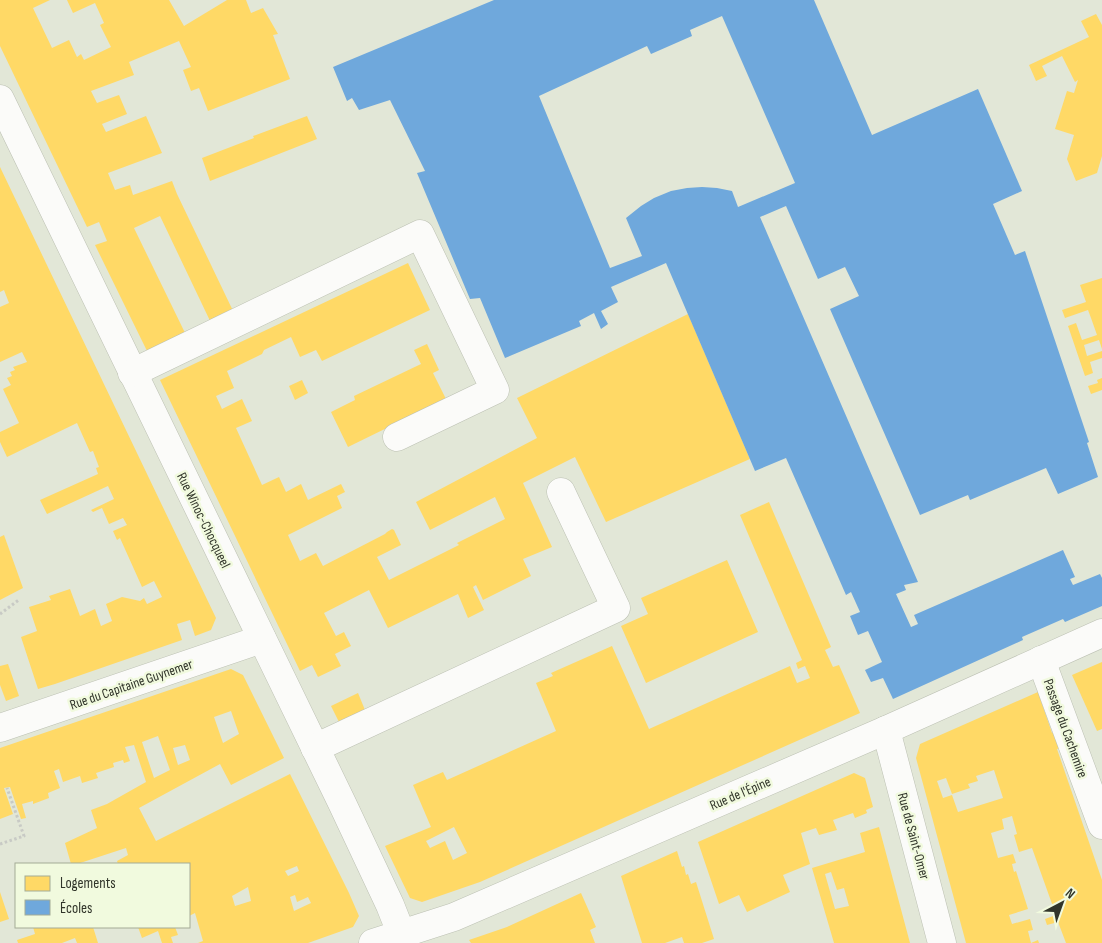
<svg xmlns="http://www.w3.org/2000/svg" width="1102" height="943" font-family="'Sofia Sans Condensed',sans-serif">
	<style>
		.homes { fill: #ffd966; fill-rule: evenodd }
		.schools { fill: #6fa8dc; fill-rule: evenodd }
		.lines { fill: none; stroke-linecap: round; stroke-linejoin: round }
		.minor-casing { stroke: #bcc0b3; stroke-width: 29 }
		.path { stroke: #c8cac5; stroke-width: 3; stroke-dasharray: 2.5 2.5; stroke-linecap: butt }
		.minor { stroke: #fbfbf9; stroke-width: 28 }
		.labels { text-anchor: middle; stroke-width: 5; stroke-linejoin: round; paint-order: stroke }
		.street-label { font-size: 14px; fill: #31352a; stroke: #f1fade }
	</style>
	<rect width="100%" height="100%" fill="#e2e7d7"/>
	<g class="homes">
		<path d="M 0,0 L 50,0 L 33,8 L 52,48 L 69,40 L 77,57 L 81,54 L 84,60 L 111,47 L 100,25 L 104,23 L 95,3 L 73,13 L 67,0 L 169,0 L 184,26 L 227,0 L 246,0 L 251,13 L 263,8 L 278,34 L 273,35 L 290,79 L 208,111 L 199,88 L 191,91 L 183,70 L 191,67 L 179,41 L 129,62 L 134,75 L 91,91 L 97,103 L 119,95 L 127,114 L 102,124 L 106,132 L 146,116 L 162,153 L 108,173 L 115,190 L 130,185 L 133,195 L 172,181 L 177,194 L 235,315 L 212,325 L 160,216 L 134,228 L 187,337 L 149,355 L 95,245 L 107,241 L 99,222 L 87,227 L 0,46 Z"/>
		<path d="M 1096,14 L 1102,25 L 1102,156 L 1097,173 L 1076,181 L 1067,159 L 1074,135 L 1055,129 L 1067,91 L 1074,93 L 1078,80 L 1075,82 L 1062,56 L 1042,66 L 1047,76 L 1036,81 L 1029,65 L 1089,37 L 1081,21 Z"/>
		<path d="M 307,116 L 317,139 L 210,181 L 202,158 L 254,138 L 253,136 Z"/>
		<path d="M 0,167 L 216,618 L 211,630 L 195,636 L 190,620 L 177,624 L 182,640 L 55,684 L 38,689 L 21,637 L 37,631 L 29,607 L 51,600 L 49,596 L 70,589 L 80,616 L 95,609 L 101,626 L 112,621 L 106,604 L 122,597 L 140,601 L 144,598 L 147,604 L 162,597 L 154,581 L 142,587 L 120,538 L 117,540 L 113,531 L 127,525 L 123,518 L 109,524 L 102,508 L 93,512 L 91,510 L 114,499 L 108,486 L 47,514 L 40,500 L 98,474 L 96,468 L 99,467 L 93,451 L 90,452 L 77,423 L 7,457 L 0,442 L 0,432 L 19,423 L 3,389 L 11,385 L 7,378 L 12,376 L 10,372 L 15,370 L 13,367 L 27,362 L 22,352 L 0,362 L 0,307 L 9,303 L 4,290 L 0,292 Z"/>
		<path d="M 408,263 L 430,310 L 322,361 L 316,350 L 300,357 L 291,337 L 264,350 L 262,354 L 227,371 L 234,388 L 216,396 L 222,409 L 242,399 L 252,421 L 236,428 L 262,485 L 279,477 L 286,492 L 301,484 L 308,500 L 341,484 L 345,492 L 337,496 L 342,508 L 288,535 L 300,561 L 316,553 L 323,566 L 385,534 L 387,532 L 392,529 L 394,530 L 401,545 L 377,557 L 389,580 L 459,545 L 457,543 L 505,519 L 495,497 L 430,530 L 416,502 L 537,438 L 517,398 L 688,314 L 750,459 L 606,522 L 575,457 L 523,483 L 552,547 L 523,559 L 531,576 L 483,600 L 476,585 L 473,587 L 484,610 L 468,618 L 458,594 L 388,628 L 369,590 L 324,613 L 336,636 L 344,632 L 351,646 L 335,654 L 341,666 L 318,677 L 312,665 L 300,671 L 160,380 Z"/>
		<path d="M 1102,278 L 1102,349 L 1099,340 L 1084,345 L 1087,356 L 1102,351 L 1102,358 L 1090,362 L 1093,373 L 1085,376 L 1068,326 L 1076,323 L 1082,340 L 1097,335 L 1091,318 L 1088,310 L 1065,318 L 1062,310 L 1086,302 L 1080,285 Z"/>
		<path d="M 427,344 L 439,370 L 433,373 L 446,399 L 348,447 L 331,412 L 355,400 L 354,396 L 421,364 L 414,350 Z"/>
		<path d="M 1102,378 L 1102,390 L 1091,394 L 1088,386 L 1098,383 L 1097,380 Z"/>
		<path d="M 302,380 L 308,393 L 295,400 L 289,386 Z"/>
		<path d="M 769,502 L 831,647 L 825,650 L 833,667 L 839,665 L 860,713 L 480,882 L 422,902 L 410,898 L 385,846 L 431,827 L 413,785 L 443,772 L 447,780 L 556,731 L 536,683 L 553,676 L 551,673 L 612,646 L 649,729 L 790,666 L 797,683 L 810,678 L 805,666 L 798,669 L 796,663 L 802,660 L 740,515 ZM 454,827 L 467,853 L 453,860 L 445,841 L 430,848 L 426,841 Z"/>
		<path d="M 4,535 L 23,588 L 0,600 L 0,537 Z"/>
		<path d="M 727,560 L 758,632 L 646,683 L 621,626 L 648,614 L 641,598 Z"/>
		<path d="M 1102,662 L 1102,729 L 1097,731 L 1072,675 Z"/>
		<path d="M 8,664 L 19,696 L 6,701 L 0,685 L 0,666 Z"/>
		<path d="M 231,669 L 243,675 L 284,758 L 231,785 L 220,764 L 139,808 L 156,841 L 290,774 L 349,893 L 359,916 L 353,927 L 308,943 L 198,943 L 203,941 L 195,913 L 189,916 L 189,864 L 118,864 L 117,861 L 128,855 L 126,848 L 77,864 L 71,864 L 65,843 L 97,828 L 91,810 L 107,804 L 146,782 L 134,745 L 125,747 L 130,761 L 124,763 L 123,760 L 113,763 L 114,767 L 96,773 L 98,778 L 82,783 L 80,776 L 63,782 L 59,769 L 54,771 L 60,788 L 48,793 L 49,798 L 33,804 L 33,801 L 22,804 L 26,818 L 21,819 L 10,787 L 4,788 L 13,814 L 0,819 L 0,748 ZM 231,711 L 239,734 L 223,743 L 214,717 ZM 158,736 L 170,770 L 154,778 L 142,742 ZM 185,745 L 190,760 L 178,765 L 173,748 ZM 297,866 L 299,871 L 288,876 L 285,871 ZM 248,887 L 251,901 L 235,906 L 232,896 ZM 295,895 L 297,902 L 308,897 L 311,903 L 294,911 L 290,897 Z"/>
		<path d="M 1038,692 L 1052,733 L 1055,732 L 1060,748 L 1057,749 L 1102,880 L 1102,943 L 1066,943 L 1058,922 L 1047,925 L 1045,919 L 1056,915 L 1032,848 L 1019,852 L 1014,835 L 1017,834 L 1012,816 L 1002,819 L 1004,829 L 991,833 L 998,858 L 1013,854 L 1016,863 L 1012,864 L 1014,872 L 1016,871 L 1028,909 L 1009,915 L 1012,924 L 1030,919 L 1033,930 L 1028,931 L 1031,943 L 1038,940 L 1039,943 L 966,943 L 916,758 L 920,744 ZM 994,770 L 1003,798 L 958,812 L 952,795 L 943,798 L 937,781 L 946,778 L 952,794 L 970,788 L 968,784 L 978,781 L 976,776 Z"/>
		<path d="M 358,693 L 365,710 L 339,722 L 331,706 Z"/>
		<path d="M 854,773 L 865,778 L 873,807 L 866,810 L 867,813 L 855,818 L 853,813 L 833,820 L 837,830 L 819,835 L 816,828 L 801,833 L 810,864 L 783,875 L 790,892 L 747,912 L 739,895 L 719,904 L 698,842 Z"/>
		<path d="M 879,827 L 910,943 L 834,943 L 812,868 L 865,852 L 860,833 ZM 831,872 L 837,890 L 844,888 L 849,906 L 835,909 L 825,874 Z"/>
		<path d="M 677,851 L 682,867 L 684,866 L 686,875 L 688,874 L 691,884 L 696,882 L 714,939 L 702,943 L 684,943 L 682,937 L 665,943 L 642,943 L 621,876 Z"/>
		<path d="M 0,892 L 9,919 L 0,922 Z"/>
		<path d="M 581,893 L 596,927 L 590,930 L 595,943 L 471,943 L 469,940 L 507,927 Z"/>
		<path d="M 33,927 L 93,927 L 98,943 L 77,943 L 75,938 L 62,943 L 18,943 L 17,940 L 35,934 Z"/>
		<path d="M 138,927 L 175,927 L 178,935 L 171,937 L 173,943 L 162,943 L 158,931 L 142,938 Z"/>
	</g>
	<path class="schools" d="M 494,0 L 814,0 L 872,135 L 978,89 L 1022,191 L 993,204 L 1015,255 L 1025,251 L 1089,442 L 1087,443 L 1098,477 L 1058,494 L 1046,468 L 970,500 L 968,495 L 920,515 L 830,309 L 859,296 L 845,267 L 818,279 L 786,206 L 760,217 L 918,582 L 904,585 L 906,590 L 896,594 L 911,627 L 918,624 L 914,615 L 1063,550 L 1075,577 L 1070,579 L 1073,585 L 1100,574 L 1102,578 L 1102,606 L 1065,622 L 1063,619 L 1022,637 L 1023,640 L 893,699 L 883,678 L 871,682 L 865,670 L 882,662 L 868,631 L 858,635 L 850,616 L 860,612 L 851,592 L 846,595 L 786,458 L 755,471 L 666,263 L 611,287 L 618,302 L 601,311 L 608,324 L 601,329 L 594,313 L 579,321 L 581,326 L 505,358 L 480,298 L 470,299 L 417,173 L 425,171 L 390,100 L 359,110 L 352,98 L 347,101 L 333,67 ZM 722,16 L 795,183 L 738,207 L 732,191 L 717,188 L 702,187 L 687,188 L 671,191 L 654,198 L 641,206 L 626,218 L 642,256 L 610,268 L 539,96 L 647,46 L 651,54 L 692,36 L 690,30 Z"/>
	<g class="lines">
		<defs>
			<g id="minor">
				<path d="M 0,99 L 342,803 L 390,905 L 405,943"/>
				<path d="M 132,373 L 420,234 L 495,390 L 397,437"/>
				<path d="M 1041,660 L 1102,825"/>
				<path d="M 0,728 L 262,639"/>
				<path d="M 886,730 L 942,943"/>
				<path d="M 315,748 L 616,608 L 561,492"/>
				<path d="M 373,943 L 454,917 L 886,730 L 1102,633"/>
			</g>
		</defs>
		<use href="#minor" class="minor-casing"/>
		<g class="path">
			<path d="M 0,614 L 20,599"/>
			<path d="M 0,844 L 24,836 L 7,788"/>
		</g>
		<use href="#minor" class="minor"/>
	</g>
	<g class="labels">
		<g class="street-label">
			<text transform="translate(204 520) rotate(64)" y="5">Rue Winoc-Chocqueel</text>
			<text transform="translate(131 684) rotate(-19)" y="5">Rue du Capitaine Guynemer</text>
			<text transform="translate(1066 728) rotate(70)" y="5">Passage du Cachemire</text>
			<text transform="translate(740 793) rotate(-23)" y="5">Rue de l'Épine</text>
			<text transform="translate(914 836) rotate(75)" y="5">Rue de Saint-Omer</text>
		</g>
	</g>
	<rect x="15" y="863" width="175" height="65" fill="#f1fade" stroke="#a4ab96"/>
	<rect x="25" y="876" width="25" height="15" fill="#ffd966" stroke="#a4ab96"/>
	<text x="60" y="888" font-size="15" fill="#31352a">Logements</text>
	<rect x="25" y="900" width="25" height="15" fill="#6fa8dc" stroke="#a4ab96"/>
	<text x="60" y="913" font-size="15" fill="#31352a">Écoles</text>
	<g transform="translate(1062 903) rotate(41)" stroke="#f1fade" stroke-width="4" paint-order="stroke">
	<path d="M0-4L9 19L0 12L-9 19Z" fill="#31352a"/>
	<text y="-8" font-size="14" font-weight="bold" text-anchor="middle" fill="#31352a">N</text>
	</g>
</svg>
